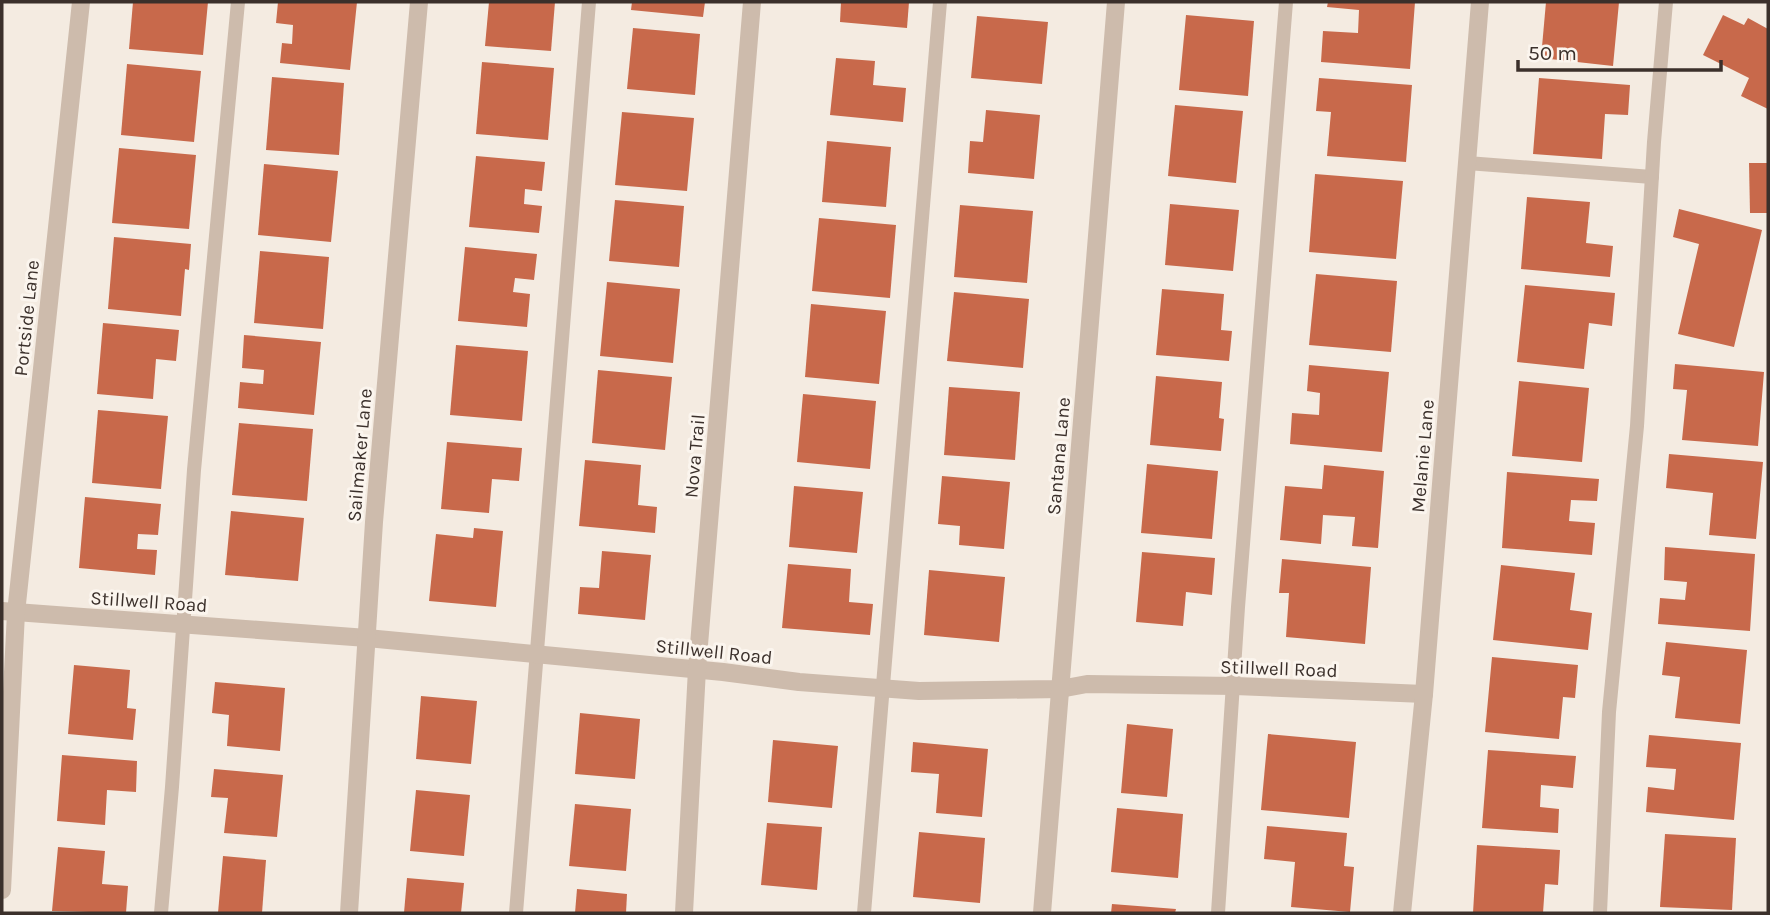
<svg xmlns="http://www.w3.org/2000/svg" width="1770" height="915" font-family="Karla,sans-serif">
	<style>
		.building { fill: #c8694b }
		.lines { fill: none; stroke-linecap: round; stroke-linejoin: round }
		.lane { stroke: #cdbbac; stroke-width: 14 }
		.street { stroke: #cdbbac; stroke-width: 18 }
		.labels { text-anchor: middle; stroke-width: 6; stroke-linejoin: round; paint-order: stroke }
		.street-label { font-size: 19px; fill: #3b302b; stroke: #fbf5ee }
	</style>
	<rect width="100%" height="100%" fill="#f4ebe1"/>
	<g class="building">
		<path d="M 133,2 L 208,2 L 203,55 L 129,49 Z"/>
		<path d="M 278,2 L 357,2 L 350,70 L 280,63 L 282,43 L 292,44 L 293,25 L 276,23 Z"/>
		<path d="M 489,2 L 555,2 L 551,51 L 485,46 Z"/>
		<path d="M 632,2 L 705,2 L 703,17 L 631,10 Z"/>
		<path d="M 841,2 L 909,2 L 907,28 L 840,22 Z"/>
		<path d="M 1328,2 L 1415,2 L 1410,69 L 1321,62 L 1323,31 L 1358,33 L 1359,10 L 1327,7 Z"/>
		<path d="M 1546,2 L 1619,2 L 1613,66 L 1541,58 Z"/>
		<path d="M 1186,15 L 1254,21 L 1248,96 L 1179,90 Z"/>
		<path d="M 1723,15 L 1744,25 L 1748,18 L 1768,29 L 1768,109 L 1741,96 L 1749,78 L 1703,55 Z"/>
		<path d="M 977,16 L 1048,22 L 1042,84 L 971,78 Z"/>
		<path d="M 633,28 L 700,34 L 695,95 L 627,89 Z"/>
		<path d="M 836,58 L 875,61 L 873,85 L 906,88 L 903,122 L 830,115 Z"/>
		<path d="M 482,62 L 554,68 L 548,140 L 476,134 Z"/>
		<path d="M 127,64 L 201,71 L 194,142 L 121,135 Z"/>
		<path d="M 272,77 L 344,83 L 339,155 L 266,150 Z"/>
		<path d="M 1319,78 L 1412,85 L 1406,162 L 1327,156 L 1331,112 L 1316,111 Z"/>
		<path d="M 1539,78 L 1630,85 L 1628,115 L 1605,114 L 1602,159 L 1533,154 Z"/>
		<path d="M 1175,105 L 1243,111 L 1236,183 L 1168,176 Z"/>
		<path d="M 986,110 L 1040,115 L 1034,179 L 968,173 L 970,141 L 983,142 Z"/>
		<path d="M 622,112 L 694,118 L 687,191 L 615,185 Z"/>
		<path d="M 827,141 L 891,147 L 886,207 L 822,202 Z"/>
		<path d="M 119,148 L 196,155 L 189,229 L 112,223 Z"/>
		<path d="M 476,156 L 545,162 L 542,191 L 525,189 L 524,204 L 542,206 L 539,233 L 469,227 Z"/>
		<path d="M 1749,163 L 1768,163 L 1768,213 L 1750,213 Z"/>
		<path d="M 264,164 L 338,171 L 331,242 L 258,235 Z"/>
		<path d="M 1315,174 L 1403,181 L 1396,259 L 1309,252 Z"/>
		<path d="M 1527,197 L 1590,202 L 1586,243 L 1613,246 L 1610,277 L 1521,269 Z"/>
		<path d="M 615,200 L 684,206 L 679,267 L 609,261 Z"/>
		<path d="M 1170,204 L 1239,210 L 1233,271 L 1165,265 Z"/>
		<path d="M 960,205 L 1033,211 L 1027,283 L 954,277 Z"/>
		<path d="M 1679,209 L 1762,230 L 1734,347 L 1678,334 L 1699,244 L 1673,237 Z"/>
		<path d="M 819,218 L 896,225 L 890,298 L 812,291 Z"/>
		<path d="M 114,237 L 191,244 L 189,270 L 185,269 L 181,316 L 108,309 Z"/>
		<path d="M 465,247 L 537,254 L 534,280 L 515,278 L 513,292 L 530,294 L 527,327 L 458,321 Z"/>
		<path d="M 260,251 L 329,257 L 323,329 L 254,323 Z"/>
		<path d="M 1316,274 L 1397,281 L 1391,352 L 1309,345 Z"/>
		<path d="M 607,282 L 680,289 L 673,363 L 600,356 Z"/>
		<path d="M 1525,285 L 1615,293 L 1612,326 L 1589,323 L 1584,369 L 1517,362 Z"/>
		<path d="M 1162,289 L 1224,294 L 1221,330 L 1232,331 L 1229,361 L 1156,355 Z"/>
		<path d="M 954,292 L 1029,299 L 1023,368 L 947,361 Z"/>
		<path d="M 811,304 L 886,311 L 879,384 L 805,377 Z"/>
		<path d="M 103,323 L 179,330 L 176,361 L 156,359 L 153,399 L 97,394 Z"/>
		<path d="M 244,335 L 321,342 L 314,415 L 238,408 L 240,382 L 263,384 L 264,370 L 242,368 Z"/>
		<path d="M 456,345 L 528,351 L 522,421 L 450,415 Z"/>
		<path d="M 1675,364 L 1764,372 L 1758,446 L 1682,440 L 1687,390 L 1673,389 Z"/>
		<path d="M 1309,365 L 1389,372 L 1382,452 L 1290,444 L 1292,413 L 1319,415 L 1320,393 L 1307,391 Z"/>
		<path d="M 598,370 L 672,377 L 665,450 L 592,443 Z"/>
		<path d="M 1156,376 L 1222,382 L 1219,418 L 1224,419 L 1221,451 L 1150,445 Z"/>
		<path d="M 1519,381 L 1589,388 L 1582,462 L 1512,456 Z"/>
		<path d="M 949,387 L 1020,392 L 1015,460 L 944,455 Z"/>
		<path d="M 803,394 L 876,401 L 870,469 L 797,462 Z"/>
		<path d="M 98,410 L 168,416 L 161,489 L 92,483 Z"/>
		<path d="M 239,423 L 313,429 L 307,501 L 232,495 Z"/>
		<path d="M 447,442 L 522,448 L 519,481 L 492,479 L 489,513 L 441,509 Z"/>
		<path d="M 1669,454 L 1763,462 L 1756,539 L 1709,535 L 1713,493 L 1666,488 Z"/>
		<path d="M 585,460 L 641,465 L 638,505 L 657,507 L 655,533 L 579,526 Z"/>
		<path d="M 1147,464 L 1218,471 L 1212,539 L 1141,533 Z"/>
		<path d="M 1324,465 L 1384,471 L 1378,548 L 1352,546 L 1355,517 L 1323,515 L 1321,544 L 1280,540 L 1285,486 L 1322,489 Z"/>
		<path d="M 1507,472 L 1599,479 L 1597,501 L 1571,500 L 1569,521 L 1595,523 L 1592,555 L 1502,548 Z"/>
		<path d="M 942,476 L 1010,482 L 1004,549 L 959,545 L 960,526 L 938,524 Z"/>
		<path d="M 794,486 L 863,492 L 857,553 L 789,547 Z"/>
		<path d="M 85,497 L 161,504 L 158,535 L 138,534 L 137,549 L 157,550 L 155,575 L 79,568 Z"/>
		<path d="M 231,511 L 304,518 L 298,581 L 225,575 Z"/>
		<path d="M 474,528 L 503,531 L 496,607 L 429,601 L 436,534 L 473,538 Z"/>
		<path d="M 1665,547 L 1755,554 L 1750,631 L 1658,624 L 1660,598 L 1685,600 L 1687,582 L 1664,580 Z"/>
		<path d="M 602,551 L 651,555 L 645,620 L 578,614 L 580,587 L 599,588 Z"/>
		<path d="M 1142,552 L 1215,558 L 1212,595 L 1186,592 L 1183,626 L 1136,622 Z"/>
		<path d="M 1282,559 L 1371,567 L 1365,644 L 1286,637 L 1289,593 L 1279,593 Z"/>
		<path d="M 788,564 L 851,569 L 849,602 L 873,604 L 870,635 L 782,628 Z"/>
		<path d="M 1501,565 L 1575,573 L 1570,610 L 1592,613 L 1588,650 L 1493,640 Z"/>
		<path d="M 929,570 L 1005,577 L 999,642 L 924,635 Z"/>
		<path d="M 1666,642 L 1747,650 L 1740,724 L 1675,718 L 1680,677 L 1662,675 Z"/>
		<path d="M 1492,657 L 1578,665 L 1575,698 L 1563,697 L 1559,739 L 1485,732 Z"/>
		<path d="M 74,665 L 130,670 L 127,708 L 136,709 L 133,740 L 68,734 Z"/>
		<path d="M 215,682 L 285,688 L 280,751 L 227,746 L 229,715 L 212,713 Z"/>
		<path d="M 421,696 L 477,701 L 471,764 L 416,759 Z"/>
		<path d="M 580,713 L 640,719 L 635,779 L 575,774 Z"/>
		<path d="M 1127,724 L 1173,729 L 1167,797 L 1121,793 Z"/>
		<path d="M 1268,734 L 1356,742 L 1349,818 L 1261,810 Z"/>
		<path d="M 1649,735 L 1741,743 L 1734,820 L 1646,812 L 1648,787 L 1674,790 L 1676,769 L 1646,767 Z"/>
		<path d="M 773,740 L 838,746 L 832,808 L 768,802 Z"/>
		<path d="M 913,742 L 988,749 L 982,817 L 936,813 L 939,774 L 911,772 Z"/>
		<path d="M 1488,750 L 1576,756 L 1573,788 L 1541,785 L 1540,807 L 1559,809 L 1558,833 L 1482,828 Z"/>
		<path d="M 62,755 L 137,761 L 136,792 L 107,790 L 105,825 L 57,821 Z"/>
		<path d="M 214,769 L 283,775 L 277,837 L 224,833 L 228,798 L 211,797 Z"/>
		<path d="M 416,790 L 470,795 L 464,856 L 410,851 Z"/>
		<path d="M 575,804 L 631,809 L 626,871 L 569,866 Z"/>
		<path d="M 1117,808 L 1183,814 L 1178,878 L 1111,872 Z"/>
		<path d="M 767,823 L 822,827 L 817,890 L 761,885 Z"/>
		<path d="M 1267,826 L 1347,833 L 1344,866 L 1354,867 L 1350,912 L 1291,907 L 1295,862 L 1264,859 Z"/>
		<path d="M 919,832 L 985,838 L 980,903 L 913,897 Z"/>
		<path d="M 1665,834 L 1736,838 L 1732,910 L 1660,907 Z"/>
		<path d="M 1477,845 L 1560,850 L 1558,885 L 1545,884 L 1543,913 L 1473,913 Z"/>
		<path d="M 58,847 L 105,851 L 102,884 L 128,886 L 126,913 L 52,911 Z"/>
		<path d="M 223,856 L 266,860 L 262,913 L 218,913 Z"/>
		<path d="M 407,878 L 464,883 L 461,913 L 404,913 Z"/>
		<path d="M 577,889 L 627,894 L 626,913 L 575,913 Z"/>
		<path d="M 1112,904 L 1176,909 L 1175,913 L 1111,913 Z"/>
	</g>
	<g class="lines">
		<g class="lane">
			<path d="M 1467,163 L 1652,177"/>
			<path d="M 161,913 L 172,787 L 194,470 L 238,2"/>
			<path d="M 516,913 L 589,2"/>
			<path d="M 864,913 L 940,2"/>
			<path d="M 1218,913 L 1238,607 L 1286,2"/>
			<path d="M 1600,913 L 1609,712 L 1637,426 L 1654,142 L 1666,2"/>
		</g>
		<g class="street">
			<path d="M 2,611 L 367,638 L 723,672 L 799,682 L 919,691 L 1060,689 L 1087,684 L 1235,686 L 1424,694"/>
			<path d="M 2,890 L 16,613 L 81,2"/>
			<path d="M 349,913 L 374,522 L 419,2"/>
			<path d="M 684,913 L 697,669 L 752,2"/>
			<path d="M 1042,913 L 1116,2"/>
			<path d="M 1402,913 L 1424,694 L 1480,2"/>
		</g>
	</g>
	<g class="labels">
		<g class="street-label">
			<text transform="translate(26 318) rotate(-84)" y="7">Portside Lane</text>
			<text transform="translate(359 455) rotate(-85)" y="7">Sailmaker Lane</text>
			<text transform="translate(694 456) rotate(-85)" y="7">Nova Trail</text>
			<text transform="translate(1058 456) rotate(-85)" y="7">Santana Lane</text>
			<text transform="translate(1422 456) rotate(-85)" y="7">Melanie Lane</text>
			<text transform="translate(149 601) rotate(4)" y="7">Stillwell Road</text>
			<text transform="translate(714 651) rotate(6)" y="7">Stillwell Road</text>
			<text transform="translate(1279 668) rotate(2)" y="7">Stillwell Road</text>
		</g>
	</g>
	<rect width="1770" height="915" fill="none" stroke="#3b302b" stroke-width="7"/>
	<path d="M1518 60v10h203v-10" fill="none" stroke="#3b302b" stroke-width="3.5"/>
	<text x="1528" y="60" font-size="21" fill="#3b302b" stroke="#fbf5ee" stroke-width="5" paint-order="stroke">50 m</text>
</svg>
